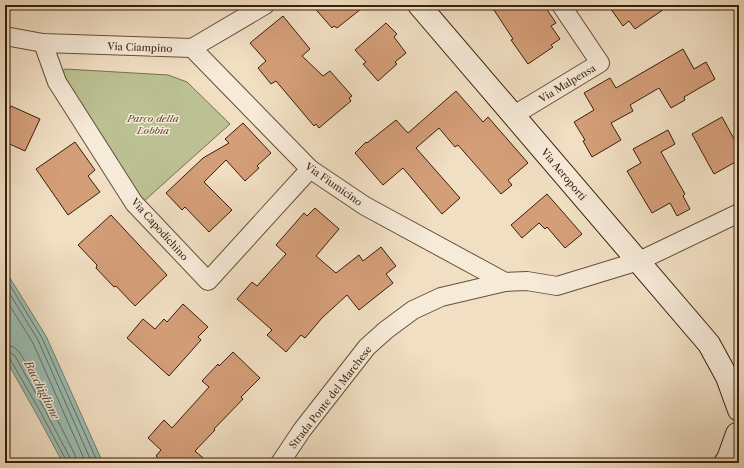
<svg xmlns="http://www.w3.org/2000/svg" width="744" height="468" font-family="'Libre Caslon Text',serif">
	<style>
		.green { fill: #bbc193; stroke: #7a704e }
		.water { fill: #9bbdb3; stroke: #747e6f }
		.lines { fill: none; stroke-linecap: round; stroke-linejoin: round }
		.shore { stroke: #6a6e5e; stroke-width: 1 }
		.building { fill: #d49e79; stroke: #391f08 }
		.street-casing { stroke: #674f37; stroke-width: 20 }
		.secondary-casing { stroke: #391f08; stroke-width: 24 }
		.street { stroke: #f6ead8; stroke-width: 18 }
		.secondary { stroke: #f6ead8; stroke-width: 22 }
		.labels { text-anchor: middle; stroke-width: 3; stroke-linejoin: round; paint-order: stroke }
		.street-label { font-size: 10px; fill: #391f08; stroke: #f6ead8 }
		.park-label { font-size: 10px; font-style: italic; fill: #605032; stroke: #f6ead8 }
		.water-label { font-size: 11px; font-style: italic; fill: #564e3b; stroke: #f6ead8 }
	</style>
	<rect width="100%" height="100%" fill="#f1dfc3"/>
	<filter id="stains"><feTurbulence type="fractalNoise" baseFrequency=".005" numOctaves="4"/><feColorMatrix values="0 0 0 0 .2 0 0 0 0 .09 0 0 0 0 .02 0 0 0 .5 -.17"/></filter>
	<radialGradient id="worn" r=".72"><stop offset=".6" stop-color="#630" stop-opacity="0"/><stop offset="1" stop-color="#630" stop-opacity=".3"/></radialGradient>
	<path class="green" d="M 65,69 L 168,75 L 187,82 L 230,124 L 143,202 L 61,72 Z"/>
	<path class="water" d="M 5,270 L 46,336 L 103,463 L 63,463 L 37,415 L 5,358 Z"/>
	<g class="lines">
		<g class="shore">
			<path d="M 5,277 L 42,338 L 98,463"/>
			<path d="M 5,286 L 38,340 L 92,463"/>
			<path d="M 5,298 L 33,343 L 86,463"/>
			<path d="M 5,345 L 14,347 L 20,353 L 51,407 L 75,455 L 77,463"/>
			<path d="M 5,351 L 11,353 L 15,356 L 45,410 L 70,458 L 71,463"/>
			<path d="M 5,356 L 8,357 L 10,359 L 41,413 L 66,460 L 66,463"/>
		</g>
	</g>
	<g class="building">
		<path d="M 312,5 L 366,5 L 337,28 L 334,26 L 332,28 Z"/>
		<path d="M 502,5 L 544,5 L 556,23 L 551,26 L 560,39 L 551,45 L 553,47 L 528,64 L 511,40 L 513,39 L 494,10 Z"/>
		<path d="M 608,5 L 670,5 L 635,29 L 629,21 L 623,26 Z"/>
		<path d="M 283,16 L 310,49 L 302,56 L 323,76 L 330,71 L 352,96 L 349,98 L 351,101 L 319,128 L 316,124 L 314,126 L 276,81 L 271,84 L 258,68 L 266,61 L 250,43 Z"/>
		<path d="M 386,23 L 397,34 L 394,37 L 406,53 L 395,62 L 397,64 L 378,81 L 363,64 L 366,62 L 355,50 Z"/>
		<path d="M 683,49 L 694,69 L 706,62 L 715,79 L 684,97 L 685,100 L 671,108 L 659,88 L 630,105 L 633,111 L 611,123 L 621,140 L 592,157 L 583,141 L 585,140 L 574,122 L 594,110 L 584,93 L 610,78 L 616,88 Z"/>
		<path d="M 456,91 L 483,122 L 488,117 L 528,163 L 508,180 L 512,185 L 501,194 L 458,145 L 455,147 L 439,128 L 416,148 L 460,198 L 442,214 L 403,168 L 383,185 L 355,153 L 366,142 L 367,143 L 396,120 L 408,133 Z"/>
		<path d="M 11,106 L 40,119 L 25,151 L 5,142 L 5,118 Z"/>
		<path d="M 722,117 L 739,148 L 739,160 L 714,174 L 692,134 Z"/>
		<path d="M 243,123 L 271,153 L 257,166 L 259,168 L 245,181 L 226,160 L 204,182 L 232,210 L 209,232 L 185,207 L 182,210 L 166,193 L 203,158 L 229,143 L 225,139 Z"/>
		<path d="M 668,130 L 675,144 L 661,152 L 685,194 L 683,196 L 690,209 L 677,216 L 670,203 L 652,213 L 627,171 L 641,163 L 633,149 Z"/>
		<path d="M 75,142 L 95,170 L 88,176 L 100,192 L 68,215 L 36,169 Z"/>
		<path d="M 547,194 L 582,234 L 565,248 L 547,227 L 545,229 L 539,223 L 522,238 L 511,225 Z"/>
		<path d="M 315,208 L 339,229 L 316,256 L 336,273 L 359,255 L 363,261 L 381,247 L 396,266 L 386,274 L 393,283 L 359,310 L 347,295 L 322,318 L 305,338 L 301,335 L 286,352 L 267,335 L 272,330 L 237,299 L 252,282 L 257,286 L 286,254 L 276,245 L 304,213 L 307,216 Z"/>
		<path d="M 111,215 L 167,275 L 135,306 L 116,286 L 114,287 L 96,268 L 97,265 L 78,245 Z"/>
		<path d="M 183,304 L 208,327 L 198,337 L 201,340 L 169,376 L 127,338 L 143,319 L 155,329 L 164,319 L 167,322 Z"/>
		<path d="M 233,352 L 260,378 L 241,397 L 243,399 L 214,429 L 215,430 L 195,451 L 209,463 L 163,463 L 156,456 L 161,450 L 148,438 L 164,420 L 172,428 L 209,387 L 202,381 L 218,364 L 219,366 Z"/>
	</g>
	<g class="lines">
		<defs>
			<g id="street">
				<path d="M 5,36 L 43,43 L 192,48 L 265,5"/>
				<path d="M 43,43 L 57,82 L 134,203 L 208,281 L 310,169"/>
				<path d="M 192,48 L 310,169 L 365,206 L 505,282"/>
				<path d="M 514,115 L 600,63 L 561,5"/>
				<path d="M 280,463 L 302,430 L 367,347 L 386,330 L 413,310 L 441,297 L 505,282 L 527,281 L 557,286 L 639,261 L 739,213"/>
			</g>
			<g id="secondary">
				<path d="M 419,5 L 709,344 L 727,377 L 739,410"/>
				<path d="M 725,463 L 728,459 L 737,434"/>
			</g>
		</defs>
		<use href="#street" class="street-casing"/>
		<use href="#secondary" class="secondary-casing"/>
		<use href="#street" class="street"/>
		<use href="#secondary" class="secondary"/>
	</g>
	<g class="labels">
		<g class="street-label">
			<text transform="translate(140 47) rotate(2)" y="4">Via Ciampino</text>
			<text transform="translate(567 83) rotate(-31)" y="4">Via Malpensa</text>
			<text transform="translate(564 174) rotate(50)" y="4">Via Aeroporti</text>
			<text transform="translate(334 184) rotate(35)" y="4">Via Fiumicino</text>
			<text transform="translate(160 229) rotate(48)" y="4">Via Capodichino</text>
			<text transform="translate(330 397) rotate(-52)" y="4">Strada Ponte del Marchese</text>
		</g>
		<g class="park-label">
			<text x="153" y="122">Parco della<tspan x="153" dy="12">Lobbia</tspan></text>
		</g>
		<g class="water-label">
			<text transform="translate(42 390) rotate(63)" y="4">Bacchiglione</text>
		</g>
	</g>
	<rect width="744" height="468" fill="none" stroke="#f1dfc3" stroke-width="20"/>
	<rect x="6" y="6" width="732" height="456" fill="none" stroke="#391f08" stroke-width="2"/>
	<rect x="10" y="10" width="724" height="448" fill="none" stroke="#391f08"/>
	<rect width="100%" height="100%" filter="url(#stains)"/>
	<rect width="100%" height="100%" fill="url(#worn)"/>
</svg>
